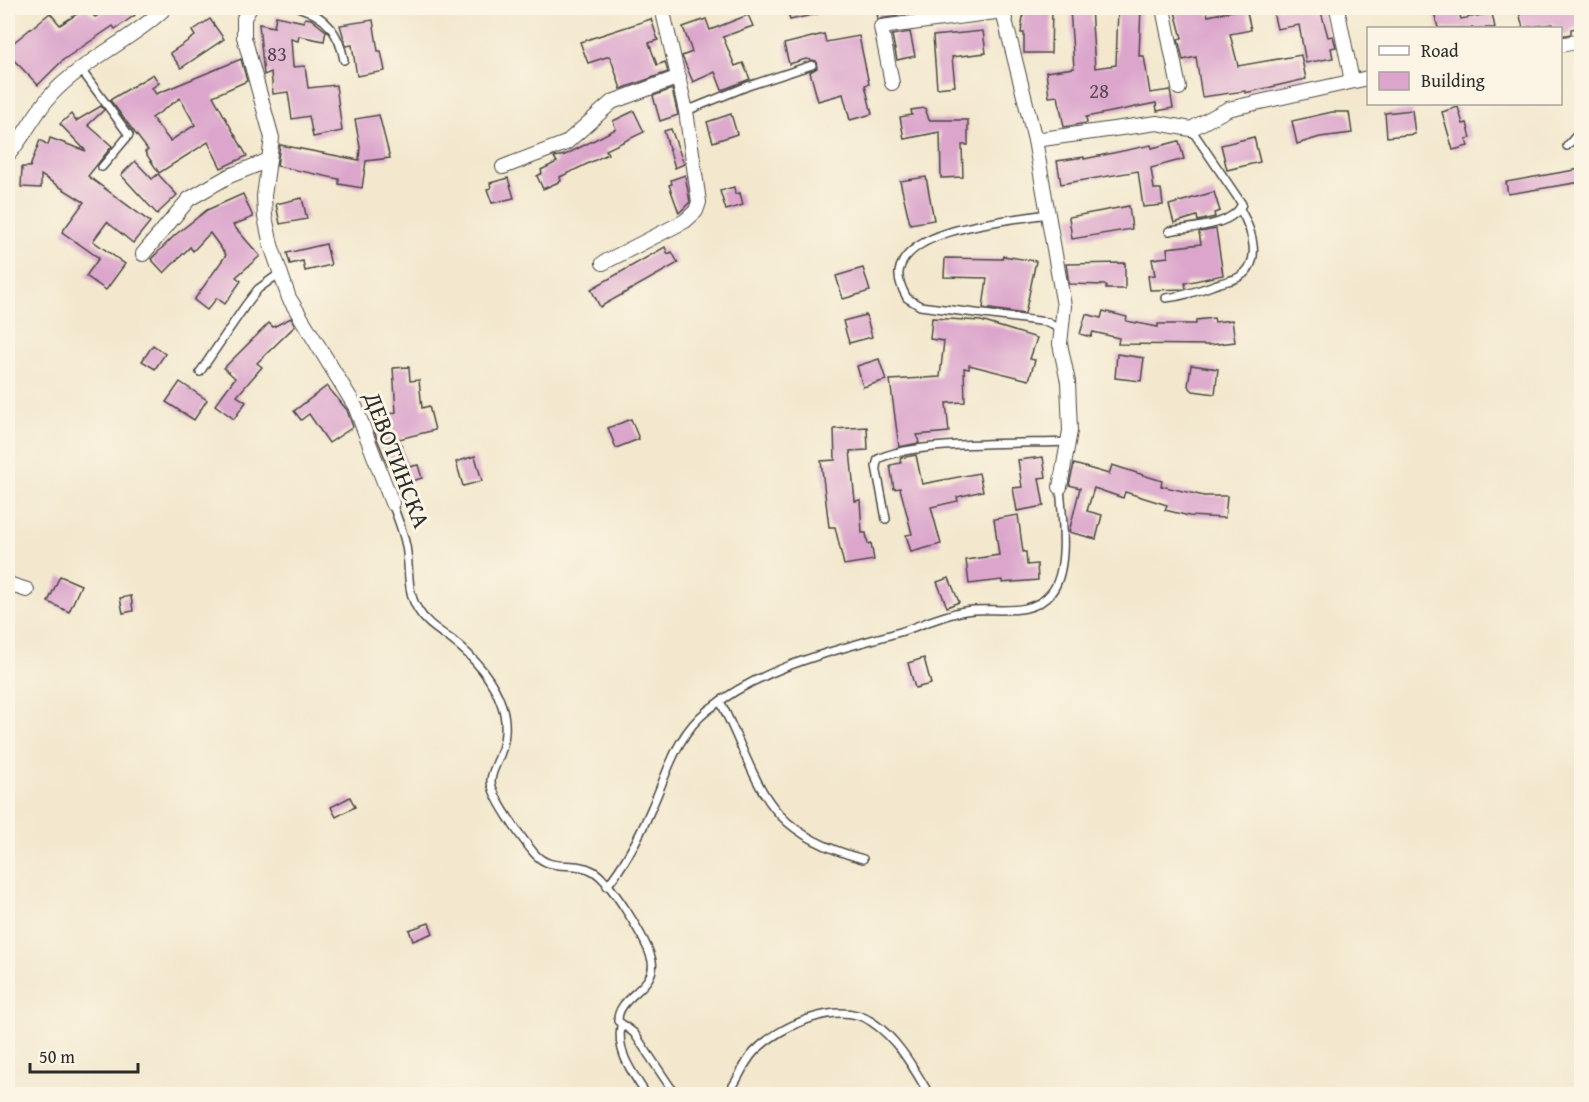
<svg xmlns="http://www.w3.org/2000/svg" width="1589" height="1102" font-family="'Gentium Book Plus',serif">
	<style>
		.building { fill: #dba5cc; fill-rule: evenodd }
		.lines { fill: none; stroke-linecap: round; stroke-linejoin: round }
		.lane-casing { stroke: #494743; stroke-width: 10 }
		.street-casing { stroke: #494743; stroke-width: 16 }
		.lane { stroke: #fff; stroke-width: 7 }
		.street { stroke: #fff; stroke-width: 14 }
		.labels { text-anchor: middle; stroke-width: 6; stroke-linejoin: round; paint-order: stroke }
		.number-label { font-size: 21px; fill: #574a53 }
		.street-label { font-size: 24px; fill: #2b2b2b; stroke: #fcf5e5 }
	</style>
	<rect width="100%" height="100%" fill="#fcf5e5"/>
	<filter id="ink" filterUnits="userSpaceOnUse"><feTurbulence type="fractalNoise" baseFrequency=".0167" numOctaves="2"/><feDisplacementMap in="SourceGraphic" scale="12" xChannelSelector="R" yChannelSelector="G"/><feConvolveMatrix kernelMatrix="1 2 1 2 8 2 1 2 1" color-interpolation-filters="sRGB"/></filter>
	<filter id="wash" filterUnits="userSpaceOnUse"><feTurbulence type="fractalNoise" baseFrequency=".008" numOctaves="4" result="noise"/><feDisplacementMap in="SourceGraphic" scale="24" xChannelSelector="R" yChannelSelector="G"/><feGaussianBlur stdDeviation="1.35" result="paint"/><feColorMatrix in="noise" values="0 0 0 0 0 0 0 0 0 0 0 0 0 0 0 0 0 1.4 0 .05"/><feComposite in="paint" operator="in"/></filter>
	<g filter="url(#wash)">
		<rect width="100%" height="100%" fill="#f3e8ce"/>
		<g id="blocks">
			<g class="building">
				<path d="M 86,8 L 95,17 L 109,8 L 130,8 L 135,15 L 115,29 L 113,26 L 63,60 L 38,85 L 8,54 L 8,47 L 50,13 L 60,25 Z"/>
				<path d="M 787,8 L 825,8 L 825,12 L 790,20 Z"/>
				<path d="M 876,8 L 929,8 L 930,12 L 878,19 Z"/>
				<path d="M 1024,8 L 1052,8 L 1051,53 L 1024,53 L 1024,33 L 1021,33 Z"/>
				<path d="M 1070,8 L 1091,8 L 1095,68 L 1116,65 L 1118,8 L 1141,8 L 1139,56 L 1144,56 L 1150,93 L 1170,90 L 1173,108 L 1157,111 L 1156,103 L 1086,117 L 1087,123 L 1064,127 L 1058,96 L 1049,97 L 1046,72 L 1074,68 Z"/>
				<path d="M 1174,8 L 1206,8 L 1208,16 L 1246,8 L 1251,30 L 1230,34 L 1238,66 L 1301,55 L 1306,79 L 1245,93 L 1245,91 L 1202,97 L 1196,57 L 1183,60 L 1178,39 L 1182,38 Z"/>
				<path d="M 1272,8 L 1293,8 L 1294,11 L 1320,8 L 1328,37 L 1333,36 L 1336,47 L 1331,48 L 1333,58 L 1306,63 L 1299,25 L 1277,29 Z"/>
				<path d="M 1433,8 L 1454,8 L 1454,12 L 1459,11 L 1461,19 L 1492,13 L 1495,28 L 1438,28 Z"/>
				<path d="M 1518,8 L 1546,8 L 1546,10 L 1581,8 L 1581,27 L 1571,29 L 1571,34 L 1560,36 L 1560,28 L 1554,28 L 1553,24 L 1523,28 Z"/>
				<path d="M 748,15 L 753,26 L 723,37 L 735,66 L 743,63 L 750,79 L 722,90 L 715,72 L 693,82 L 682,56 L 692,52 L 683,27 L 706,19 L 710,30 Z"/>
				<path d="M 276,16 L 304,22 L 305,18 L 311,19 L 326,31 L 324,41 L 299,36 L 298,41 L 291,39 L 293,67 L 305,66 L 308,88 L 336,85 L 342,131 L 313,137 L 309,116 L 292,119 L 288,92 L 273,94 L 271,72 L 264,75 L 259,24 L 274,27 Z"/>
				<path d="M 210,19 L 224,39 L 181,68 L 170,53 L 195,36 L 192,31 Z"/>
				<path d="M 651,19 L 658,40 L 649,43 L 657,65 L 665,62 L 668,72 L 621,89 L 610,56 L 588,63 L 580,42 Z"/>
				<path d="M 373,20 L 378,51 L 381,51 L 385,71 L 357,76 L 352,45 L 346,46 L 340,25 Z"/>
				<path d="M 983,31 L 986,53 L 952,57 L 955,86 L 937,88 L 933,36 Z"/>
				<path d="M 910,32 L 915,56 L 897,60 L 892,35 Z"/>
				<path d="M 824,34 L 826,42 L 859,36 L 869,84 L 865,85 L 872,114 L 850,120 L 843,94 L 818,101 L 810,72 L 817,68 L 816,61 L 806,59 L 789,64 L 784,44 Z"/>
				<path d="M 241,59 L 247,81 L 213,96 L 247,156 L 221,168 L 208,142 L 159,173 L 145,152 L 148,150 L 110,100 L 153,74 L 159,83 L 152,88 L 156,94 ZM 180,98 L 195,125 L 170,141 L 152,118 Z"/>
				<path d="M 672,89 L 678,115 L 660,121 L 653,96 Z"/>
				<path d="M 101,106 L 104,110 L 88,125 L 112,146 L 88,176 L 150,222 L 133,243 L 107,222 L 93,241 L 125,264 L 106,290 L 86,276 L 99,258 L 62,232 L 84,202 L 41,175 L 41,188 L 21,187 L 22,167 L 30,167 L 40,140 L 48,145 L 50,138 L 86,151 L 60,124 L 71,114 L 76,121 Z"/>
				<path d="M 1458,107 L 1463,124 L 1467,123 L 1471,138 L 1466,139 L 1468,146 L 1453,150 L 1442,112 Z"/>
				<path d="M 925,108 L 929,120 L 968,120 L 968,145 L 962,145 L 963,177 L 941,178 L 940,132 L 904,139 L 900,117 L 912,115 L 911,110 Z"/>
				<path d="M 1412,110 L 1415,134 L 1387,137 L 1385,113 Z"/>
				<path d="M 634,111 L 644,132 L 606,150 L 608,154 L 560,177 L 561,181 L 543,189 L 537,176 L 542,173 L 541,170 L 557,162 L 554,157 L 565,155 L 616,129 L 613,121 Z"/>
				<path d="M 1332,112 L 1349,112 L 1352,133 L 1320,137 L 1297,144 L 1292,121 Z"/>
				<path d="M 731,114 L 737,134 L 713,142 L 707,122 Z"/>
				<path d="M 379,115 L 390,158 L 366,161 L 362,188 L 339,184 L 339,179 L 277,166 L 280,145 L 359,160 L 360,147 L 355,119 Z"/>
				<path d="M 671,129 L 684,164 L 675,168 L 664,131 Z"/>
				<path d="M 1254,137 L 1260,162 L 1227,170 L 1221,145 Z"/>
				<path d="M 1179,141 L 1184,159 L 1151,168 L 1154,189 L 1161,189 L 1163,205 L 1143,207 L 1138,171 L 1061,184 L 1057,161 L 1084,157 L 1084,159 L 1151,145 L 1152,148 Z"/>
				<path d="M 135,161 L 152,179 L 158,174 L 177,195 L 157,214 L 121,175 Z"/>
				<path d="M 1581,169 L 1581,182 L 1508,194 L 1506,182 Z"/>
				<path d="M 685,175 L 690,202 L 679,213 L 669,185 L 672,184 L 671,180 Z"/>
				<path d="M 926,177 L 934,220 L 910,224 L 900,181 Z"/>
				<path d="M 508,178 L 514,198 L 492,203 L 487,189 L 491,188 L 490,183 Z"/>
				<path d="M 734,187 L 735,194 L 740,193 L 743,205 L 726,210 L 720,191 Z"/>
				<path d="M 1214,192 L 1220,211 L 1214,213 L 1215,217 L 1198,221 L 1197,216 L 1174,223 L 1169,205 Z"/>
				<path d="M 243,194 L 253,217 L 233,225 L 260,256 L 236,277 L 241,281 L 225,304 L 217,298 L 207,310 L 194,300 L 226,255 L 210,233 L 193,251 L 190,247 L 164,273 L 151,259 L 175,235 L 207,210 Z"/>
				<path d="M 302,198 L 307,219 L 280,224 L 276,204 Z"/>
				<path d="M 1129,206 L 1132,229 L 1072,239 L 1069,217 Z"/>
				<path d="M 1216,229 L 1223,275 L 1185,283 L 1186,289 L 1150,290 L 1148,276 L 1155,275 L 1152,259 L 1168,257 L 1167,248 L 1201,244 L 1199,232 Z"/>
				<path d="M 326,244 L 331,265 L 305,271 L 303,261 L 290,264 L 287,253 Z"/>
				<path d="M 665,247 L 668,254 L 672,252 L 678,263 L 600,307 L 591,289 Z"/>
				<path d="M 1003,256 L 1036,261 L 1025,314 L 983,308 L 987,278 L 944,277 L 945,258 L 1002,259 Z"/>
				<path d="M 1125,263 L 1125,289 L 1106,289 L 1106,285 L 1069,284 L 1066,264 Z"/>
				<path d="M 863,268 L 870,291 L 843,299 L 836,276 Z"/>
				<path d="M 1103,311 L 1127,317 L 1126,321 L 1158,327 L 1158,324 L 1196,324 L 1196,320 L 1214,318 L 1215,322 L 1232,320 L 1235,342 L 1209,345 L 1118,344 L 1119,338 L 1093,332 L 1091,337 L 1080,334 L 1086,314 L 1101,318 Z"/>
				<path d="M 866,315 L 872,337 L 849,343 L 843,321 Z"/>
				<path d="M 291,318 L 295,326 L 257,363 L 262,367 L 237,396 L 246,402 L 234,419 L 215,405 L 235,378 L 224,368 L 269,323 L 273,327 Z"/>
				<path d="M 932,318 L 981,321 L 1037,338 L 1030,359 L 1035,360 L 1029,380 L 969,365 L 969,369 L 964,368 L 965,402 L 946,403 L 949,432 L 917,435 L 919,443 L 899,447 L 890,380 L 940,377 L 944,341 L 930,339 Z"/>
				<path d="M 153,345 L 165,354 L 155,369 L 142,361 Z"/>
				<path d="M 1117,354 L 1144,358 L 1141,381 L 1115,378 Z"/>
				<path d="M 879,359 L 886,380 L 863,387 L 857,366 Z"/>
				<path d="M 1191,365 L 1218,369 L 1215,394 L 1193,391 L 1188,386 Z"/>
				<path d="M 409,367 L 410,381 L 419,380 L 422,408 L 429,406 L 435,430 L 399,439 L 409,467 L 418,465 L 422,478 L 399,485 L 393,464 L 388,466 L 370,421 L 396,412 L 393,368 Z"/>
				<path d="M 180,382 L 207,400 L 194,420 L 166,402 Z"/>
				<path d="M 327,386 L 347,410 L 353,427 L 329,443 L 309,414 L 301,420 L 294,411 Z"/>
				<path d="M 631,419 L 639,439 L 616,448 L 608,428 Z"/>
				<path d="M 867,427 L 868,450 L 850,451 L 855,501 L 860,500 L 862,533 L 866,533 L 868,544 L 871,543 L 874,560 L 844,565 L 835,527 L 829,527 L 821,461 L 835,460 L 834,429 Z"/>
				<path d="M 916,455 L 922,484 L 979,473 L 983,491 L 957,497 L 958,501 L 931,507 L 941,544 L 911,552 L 906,535 L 912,534 L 900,488 L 894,489 L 890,465 L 901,463 L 900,458 Z"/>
				<path d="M 475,456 L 482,481 L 463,486 L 456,462 Z"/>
				<path d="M 1043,457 L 1046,477 L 1039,478 L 1044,506 L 1017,511 L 1013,488 L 1022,487 L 1018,460 Z"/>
				<path d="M 1074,464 L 1109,474 L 1112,465 L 1162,481 L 1161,486 L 1204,496 L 1227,496 L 1225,518 L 1189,516 L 1165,510 L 1167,505 L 1125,492 L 1123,498 L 1094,488 L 1087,511 L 1102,515 L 1096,539 L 1069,532 L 1080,488 L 1069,485 Z"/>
				<path d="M 1018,515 L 1023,552 L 1026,552 L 1027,565 L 1037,564 L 1038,580 L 1002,583 L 1002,580 L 969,584 L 966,560 L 999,555 L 994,519 Z"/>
				<path d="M 60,576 L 81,585 L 69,612 L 48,602 Z"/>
				<path d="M 949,578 L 959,602 L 947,607 L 937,582 Z"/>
				<path d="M 131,596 L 133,611 L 123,613 L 120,598 Z"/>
				<path d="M 924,658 L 931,684 L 915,688 L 908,663 Z"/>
				<path d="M 350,797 L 355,807 L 336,817 L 331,807 Z"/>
				<path d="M 429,923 L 433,933 L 413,941 L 409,930 Z"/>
			</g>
		</g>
	</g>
	<g filter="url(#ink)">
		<use href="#blocks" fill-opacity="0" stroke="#494743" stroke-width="1.5"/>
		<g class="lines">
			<defs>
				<g id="lane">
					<path d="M 300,8 C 326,16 339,33 344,60"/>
					<path d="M 82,71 L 129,135 L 102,167"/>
					<path d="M 686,111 L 748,86 L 812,65"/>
					<path d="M 1567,146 L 1582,129"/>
					<path d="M 1048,214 C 1012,220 906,227 899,272 C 898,280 903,291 907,298 L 920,306 L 1047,322 L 1061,330"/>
					<path d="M 1169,231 C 1190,227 1232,227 1242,204 L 1191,129"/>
					<path d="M 1166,298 C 1185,296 1200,290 1217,284 C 1223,282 1229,281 1235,279 C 1265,266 1252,230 1240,209"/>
					<path d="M 200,372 L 245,306 L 258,289 L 280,273"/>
					<path d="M 392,503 C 397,517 403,531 406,546 C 410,567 406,589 417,608 C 426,624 440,631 453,641 C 474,657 494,681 502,706 C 507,721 506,740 500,755 C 497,763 492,771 491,780 C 490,795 523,840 534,853 C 551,873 572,860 593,871 C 610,880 648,942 652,961 C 657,988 617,996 618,1021 L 634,1033 L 675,1094"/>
					<path d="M 886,519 L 876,466 L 878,459 C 911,441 1026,444 1068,442"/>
					<path d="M 720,701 C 762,784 760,831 863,859"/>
					<path d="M 607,886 C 625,864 641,833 652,807 C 668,772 676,735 708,710 C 764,666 833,651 900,632 C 922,625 942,615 965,611 C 993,606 1030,619 1051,593 C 1070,570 1062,515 1060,487"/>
					<path d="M 621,1026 C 616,1053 633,1073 646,1094"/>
					<path d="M 727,1094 C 738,1082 742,1065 754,1052 C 779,1026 838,999 872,1022 C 898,1039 914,1069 929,1094"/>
				</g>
				<g id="street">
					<path d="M 250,8 L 244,18 L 244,37 L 272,138 L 264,196 L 265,217 L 271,245 L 289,298 L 355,406 L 392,503"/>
					<path d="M 1002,8 L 1035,140 L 1157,123 L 1191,129 L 1228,109 L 1368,78"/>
					<path d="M 1163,8 L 1179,88"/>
					<path d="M 1337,8 L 1352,81"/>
					<path d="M 1560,45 L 1582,41"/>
					<path d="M 892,83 L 881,27 L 1003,11"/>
					<path d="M 1035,140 L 1064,306 L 1060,344 L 1068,382 L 1070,431 L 1060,487"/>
					<path d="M 8,155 C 24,137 34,114 51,95 C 82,61 132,40 165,8"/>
					<path d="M 503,167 L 566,143 L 612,102 L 679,77"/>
					<path d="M 143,254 L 189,199 L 229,176 L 269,160"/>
					<path d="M 603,263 L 685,221 L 696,211 L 699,202 L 686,111 L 662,8"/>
					<path d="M 8,584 L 27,590"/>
					<path d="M 8,1093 L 9,1094"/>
				</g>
			</defs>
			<use href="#lane" class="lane-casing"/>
			<use href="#street" class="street-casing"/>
			<use href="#lane" class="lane"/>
			<use href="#street" class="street"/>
		</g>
	</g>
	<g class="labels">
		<g class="number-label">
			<text x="277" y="61">83</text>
			<text x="1099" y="98">28</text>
		</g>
		<g class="street-label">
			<text transform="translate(397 460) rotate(69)" y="8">ДЕВОТИНСКА</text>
		</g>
	</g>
	<rect width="1589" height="1102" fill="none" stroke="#fcf5e5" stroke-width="30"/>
	<rect x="1367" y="27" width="195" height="78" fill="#fcf5e5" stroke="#a8a49b" stroke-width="1.5"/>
	<rect x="1379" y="46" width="30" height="9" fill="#ffffff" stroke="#a8a49b" stroke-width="1.5"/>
	<text x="1421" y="57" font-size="18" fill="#2b2b2b">Road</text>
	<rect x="1379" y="72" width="30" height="18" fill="#dba5cc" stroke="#a8a49b" stroke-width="1.5"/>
	<text x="1421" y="87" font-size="18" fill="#2b2b2b">Building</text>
	<path d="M30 1063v9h108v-9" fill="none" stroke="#2b2b2b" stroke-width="3"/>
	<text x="39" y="1063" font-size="18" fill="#2b2b2b" stroke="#fcf5e5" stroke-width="4.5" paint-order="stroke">50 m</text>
</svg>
